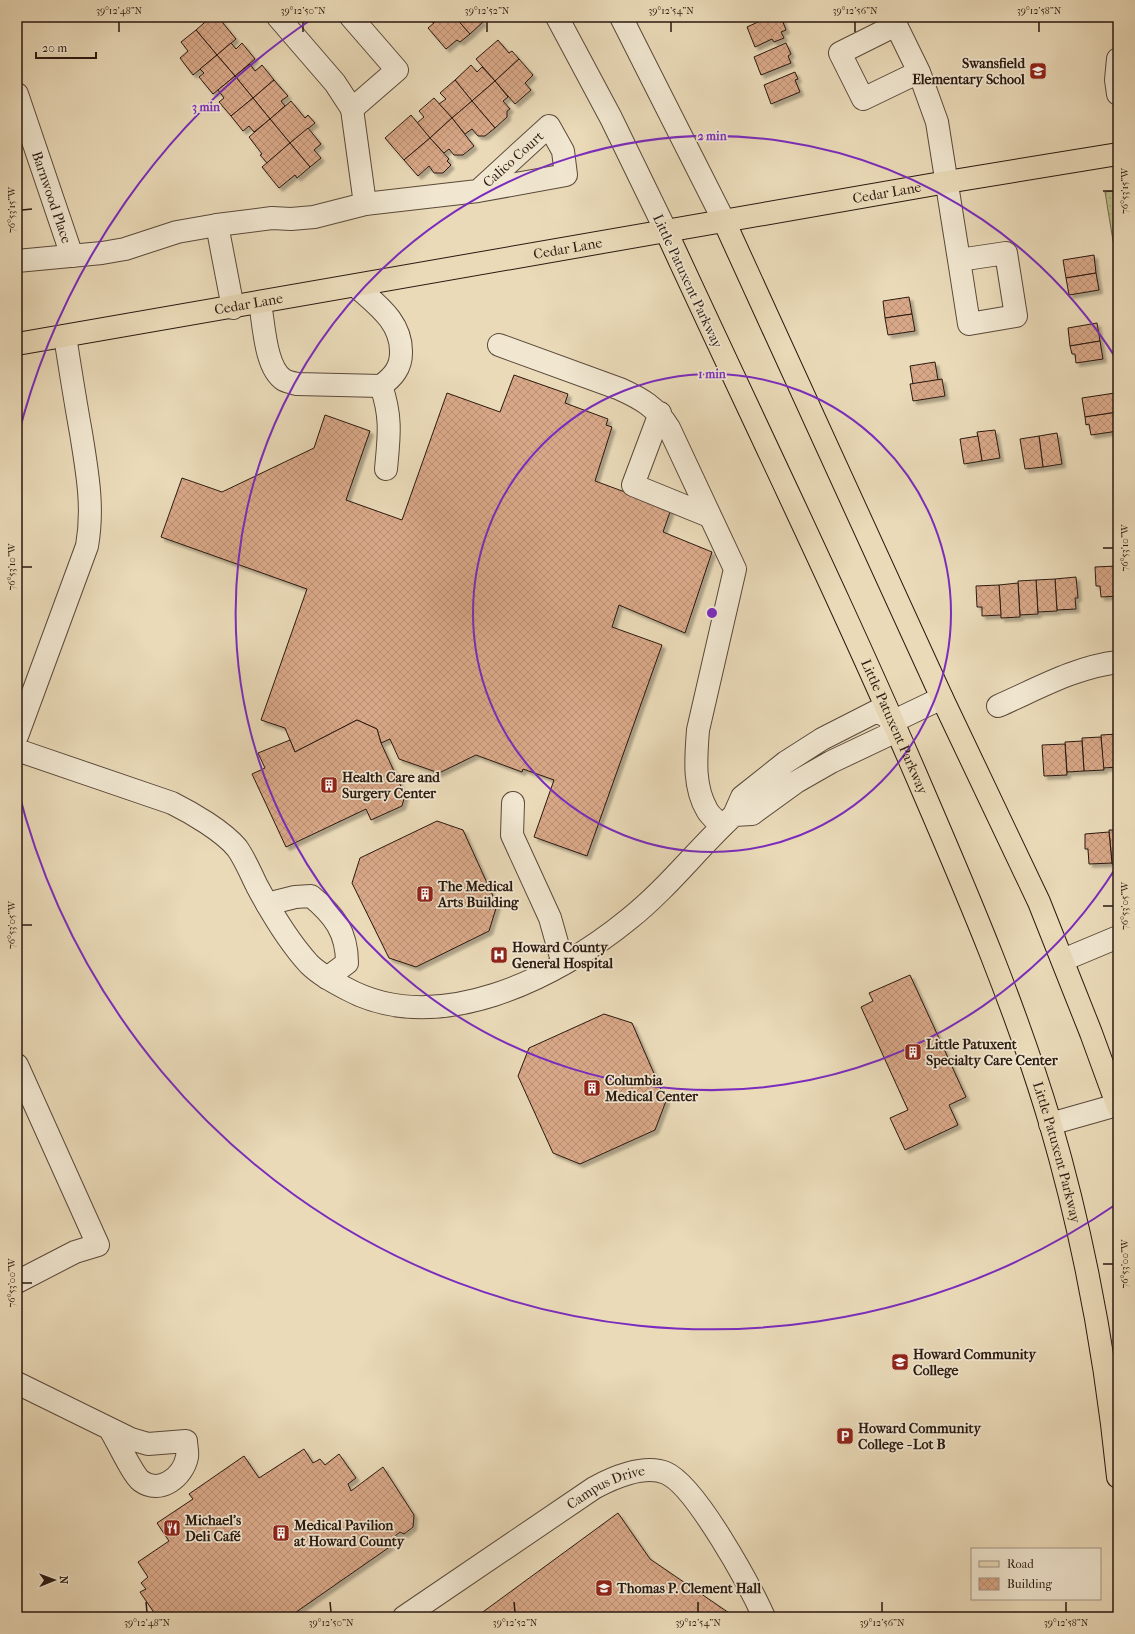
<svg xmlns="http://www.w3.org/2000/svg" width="1135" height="1634" font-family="'IM FELL French Canon',serif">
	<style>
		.park { fill: url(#park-dots); stroke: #736c4e }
		.building { fill: url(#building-cross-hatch); stroke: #2a1910; filter: url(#shadow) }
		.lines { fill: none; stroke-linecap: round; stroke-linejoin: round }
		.minor-casing { stroke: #5a493a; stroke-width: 24 }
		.major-casing { stroke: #2a1910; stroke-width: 24 }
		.minor { stroke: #f1e7d1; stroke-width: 22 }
		.major { stroke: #eadab8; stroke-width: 22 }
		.ticks { fill: none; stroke: #2a1910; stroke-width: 1.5 }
		.ring { fill: none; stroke: #7b2cbf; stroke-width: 2 }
		.labels { text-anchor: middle; stroke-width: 3.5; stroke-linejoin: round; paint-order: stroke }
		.poi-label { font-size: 14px; font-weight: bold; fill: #2a1910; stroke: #f1e7d1; text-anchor: start }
		.street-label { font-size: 14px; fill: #2a1910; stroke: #f1e7d1 }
		.centre { fill: #7b2cbf; stroke: #f1e7d1; stroke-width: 2 }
		.ring-label { font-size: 12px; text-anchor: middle; font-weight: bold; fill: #7b2cbf; stroke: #f1e7d1; stroke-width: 3.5; stroke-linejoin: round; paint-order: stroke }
		.neatline { fill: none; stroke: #2a1910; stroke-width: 1.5 }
		.ticks-label { font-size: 10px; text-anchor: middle; fill: #2a1910 }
	</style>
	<defs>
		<pattern id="park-dots" width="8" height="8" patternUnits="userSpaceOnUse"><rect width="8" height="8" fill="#bcbe8b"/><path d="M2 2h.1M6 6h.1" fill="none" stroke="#a2a377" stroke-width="1.8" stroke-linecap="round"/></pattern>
		<pattern id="building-cross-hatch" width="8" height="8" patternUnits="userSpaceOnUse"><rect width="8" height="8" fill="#d9a888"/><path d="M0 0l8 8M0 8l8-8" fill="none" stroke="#ba9074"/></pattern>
		<filter id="shadow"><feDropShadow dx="3.5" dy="3.5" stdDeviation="1" flood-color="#0004"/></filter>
	</defs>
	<rect width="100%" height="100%" fill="#eadab8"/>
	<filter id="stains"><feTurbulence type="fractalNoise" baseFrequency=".005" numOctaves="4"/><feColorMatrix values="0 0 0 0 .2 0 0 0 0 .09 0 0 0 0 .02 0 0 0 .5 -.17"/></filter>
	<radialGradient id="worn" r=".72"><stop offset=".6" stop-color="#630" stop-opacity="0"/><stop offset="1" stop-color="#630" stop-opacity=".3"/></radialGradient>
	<path class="park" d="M 1118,190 L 1118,271 L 1105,192 Z"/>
	<g class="building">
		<path d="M 211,17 L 218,17 L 236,39 L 217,55 L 196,30 Z"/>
		<path d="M 428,17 L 441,17 L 433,23 Z"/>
		<path d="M 441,17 L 455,17 L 470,34 L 460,42 L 457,40 L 446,49 L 428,28 Z"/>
		<path d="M 455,17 L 478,17 L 483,22 L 470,34 Z"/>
		<path d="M 769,17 L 781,17 L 786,30 L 781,32 L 784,38 L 774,42 L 772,39 L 755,47 L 747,27 Z"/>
		<path d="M 196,30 L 217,55 L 193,75 L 180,58 L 188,51 L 181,42 Z"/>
		<path d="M 498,40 L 509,53 L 512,51 L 519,59 L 495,81 L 476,59 Z"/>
		<path d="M 231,43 L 236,49 L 242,43 L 255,59 L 235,76 L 217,55 Z"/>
		<path d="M 786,43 L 791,54 L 788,56 L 791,63 L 761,75 L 754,57 Z"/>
		<path d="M 217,55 L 235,76 L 213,94 L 199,77 L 204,73 L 200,69 Z"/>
		<path d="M 519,59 L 533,75 L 525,83 L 531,90 L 515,104 L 495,81 Z"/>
		<path d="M 250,64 L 255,71 L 262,65 L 274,80 L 253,98 L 235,76 Z"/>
		<path d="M 471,65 L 477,72 L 482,67 L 495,81 L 472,101 L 455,80 Z"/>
		<path d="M 795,72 L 798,79 L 795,80 L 800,92 L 771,104 L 764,85 Z"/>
		<path d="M 235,76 L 253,98 L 231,116 L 219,102 L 224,98 L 218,90 Z"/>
		<path d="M 274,80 L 288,96 L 281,101 L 285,106 L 270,119 L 253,98 Z"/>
		<path d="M 455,80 L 472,101 L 452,118 L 439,104 L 446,99 L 440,93 Z"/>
		<path d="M 495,81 L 508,97 L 503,101 L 510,109 L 507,111 L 507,117 L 495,128 L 472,101 Z"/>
		<path d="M 253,98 L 270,119 L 254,132 L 249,126 L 243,131 L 231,116 Z"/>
		<path d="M 434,98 L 452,118 L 430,138 L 417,123 L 424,117 L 419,111 Z"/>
		<path d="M 291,101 L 305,118 L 308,115 L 315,123 L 290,143 L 270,119 Z"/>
		<path d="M 472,101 L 495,128 L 485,136 L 478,136 L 472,129 L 465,134 L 452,118 Z"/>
		<path d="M 411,115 L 430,138 L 404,160 L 385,138 Z"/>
		<path d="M 452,118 L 474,146 L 463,155 L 454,155 L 449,149 L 444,153 L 430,138 Z"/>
		<path d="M 270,119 L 290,143 L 267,163 L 260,155 L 262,154 L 249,137 Z"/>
		<path d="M 308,128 L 321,144 L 314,150 L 321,158 L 310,167 L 290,143 Z"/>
		<path d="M 430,138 L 449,159 L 447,161 L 451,165 L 443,173 L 434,173 L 429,166 L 418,176 L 404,160 Z"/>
		<path d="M 290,143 L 310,167 L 297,178 L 295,175 L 279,188 L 262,167 Z"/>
		<path d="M 1094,255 L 1096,273 L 1066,278 L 1063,260 Z"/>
		<path d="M 1096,273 L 1099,290 L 1069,295 L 1066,278 Z"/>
		<path d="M 909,297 L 912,314 L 885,318 L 883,301 Z"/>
		<path d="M 912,314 L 915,331 L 888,335 L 885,318 Z"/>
		<path d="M 1097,323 L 1100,341 L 1070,346 L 1068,328 Z"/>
		<path d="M 1100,341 L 1103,359 L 1076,363 L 1075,354 L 1072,354 L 1070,346 Z"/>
		<path d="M 935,362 L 938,380 L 913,384 L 910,366 Z"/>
		<path d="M 514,375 L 568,394 L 565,403 L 608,419 L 606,425 L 612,427 L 595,481 L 671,509 L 663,532 L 712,552 L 685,633 L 619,605 L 612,627 L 662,645 L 587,856 L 534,837 L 554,780 L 523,769 L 522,772 L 476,755 L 439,773 L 399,759 L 390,739 L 381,743 L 377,729 L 357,720 L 295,752 L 285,728 L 261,720 L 307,589 L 161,537 L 182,478 L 222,492 L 314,448 L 325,415 L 370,431 L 346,500 L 402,520 L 447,393 L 500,412 Z"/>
		<path d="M 942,379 L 945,396 L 913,401 L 910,384 Z"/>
		<path d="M 1115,393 L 1118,412 L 1085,417 L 1082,398 Z"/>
		<path d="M 1118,412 L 1118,431 L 1091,435 L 1089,424 L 1086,425 L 1085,417 Z"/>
		<path d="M 995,430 L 1000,458 L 982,461 L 977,432 Z"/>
		<path d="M 1057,433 L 1062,464 L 1043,467 L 1039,436 Z"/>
		<path d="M 978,436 L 982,461 L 964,464 L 960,439 Z"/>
		<path d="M 1039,436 L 1043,467 L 1025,469 L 1020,439 Z"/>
		<path d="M 1117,566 L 1118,596 L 1101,597 L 1100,586 L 1096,586 L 1095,567 Z"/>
		<path d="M 1076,577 L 1078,598 L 1075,598 L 1076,609 L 1057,610 L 1055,579 Z"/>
		<path d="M 1055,579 L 1057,611 L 1038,612 L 1036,580 Z"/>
		<path d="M 1036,580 L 1038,614 L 1020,615 L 1018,581 Z"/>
		<path d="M 1018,583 L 1020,617 L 1001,618 L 999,585 Z"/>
		<path d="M 999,585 L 1001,615 L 982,616 L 982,607 L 977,607 L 976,586 Z"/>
		<path d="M 357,720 L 377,729 L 381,743 L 405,795 L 402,806 L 371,820 L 366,809 L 286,847 L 252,774 L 265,768 L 258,753 L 290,740 L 295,752 Z"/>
		<path d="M 1118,734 L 1118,767 L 1103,768 L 1101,735 Z"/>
		<path d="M 1101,737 L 1104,770 L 1084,771 L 1082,738 Z"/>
		<path d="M 1082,741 L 1084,771 L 1067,772 L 1065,742 Z"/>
		<path d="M 1065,744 L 1067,775 L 1044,776 L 1042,745 Z"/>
		<path d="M 437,821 L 463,830 L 497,905 L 489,931 L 416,967 L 389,958 L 352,883 L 360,858 Z"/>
		<path d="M 1109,830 L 1118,830 L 1118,863 L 1112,864 Z"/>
		<path d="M 1109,832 L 1112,863 L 1089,864 L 1088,849 L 1085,849 L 1085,834 Z"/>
		<path d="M 910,975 L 966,1097 L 949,1105 L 958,1125 L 905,1150 L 890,1118 L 908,1110 L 861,1007 L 873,1001 L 869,993 Z"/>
		<path d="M 604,1014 L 632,1023 L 666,1101 L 655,1130 L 580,1164 L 553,1153 L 518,1076 L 529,1048 Z"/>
		<path d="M 304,1449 L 313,1463 L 320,1459 L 325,1465 L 339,1454 L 356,1478 L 348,1484 L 351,1491 L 383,1467 L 414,1515 L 413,1527 L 404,1534 L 400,1532 L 386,1543 L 391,1546 L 289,1617 L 157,1617 L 140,1592 L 146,1589 L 141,1583 L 148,1577 L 138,1562 L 169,1541 L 157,1523 L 193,1499 L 189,1494 L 244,1456 L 259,1478 Z"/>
		<path d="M 618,1513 L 650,1559 L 735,1617 L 476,1617 Z"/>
	</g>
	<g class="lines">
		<defs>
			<g id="minor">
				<path d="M 278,17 L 335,83 L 352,109 L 365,204"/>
				<path d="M 351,17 L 397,70 L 352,109"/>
				<path d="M 557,17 L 611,118 L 666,231"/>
				<path d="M 621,17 L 724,221"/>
				<path d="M 1118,59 L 1116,80 L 1118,94"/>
				<path d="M 919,72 L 863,99 L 840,53 L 896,25 L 919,72 L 937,122 L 959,260 L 1006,253 L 1016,316 L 969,324 L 959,260"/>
				<path id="s1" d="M 17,94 L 72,256"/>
				<path d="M 217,225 L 233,308"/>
				<path d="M 17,261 L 102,253 L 125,249 L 177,232 L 217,225 L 272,218 L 291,219 L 314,217 L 365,204 L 478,191 L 566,175 L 563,151 L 549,126 L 478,191"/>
				<path d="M 260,303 C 264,324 265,368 284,380 C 288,382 293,383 297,384 L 381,386 C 393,377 401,368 401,353 C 402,322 377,305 356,286"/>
				<path d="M 499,345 L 620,389 C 642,399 656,407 669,428 L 735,569 L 698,730 C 696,757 693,786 707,810 C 710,816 717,821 722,826"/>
				<path d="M 381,386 C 392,417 389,437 386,469"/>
				<path d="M 660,413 L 633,485 L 709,516"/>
				<path d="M 998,706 C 1037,689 1075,667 1118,662"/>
				<path d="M 894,721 L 942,698"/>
				<path d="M 17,736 L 87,546 C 94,507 87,471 81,433 C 75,400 70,368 65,336"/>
				<path d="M 17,750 L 172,803 C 192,813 223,831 237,848 C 245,859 251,874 257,886 C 272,914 288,941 309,964 C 319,974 332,981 345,988 C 437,1039 557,978 629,919 C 668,888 698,848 734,815 L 742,797 L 786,762 L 822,739 L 877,711 L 894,721 L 888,735 L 831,762 L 796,782 L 752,814 L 734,815"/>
				<path d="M 513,803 L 512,835 L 550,918 L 563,964"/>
				<path d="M 267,904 L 295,897 L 311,896 C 334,915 347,932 347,963 L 327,978"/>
				<path d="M 1063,960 L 1118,937"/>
				<path d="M 17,1065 L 98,1245 L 75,1252 L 17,1282"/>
				<path d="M 1050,1124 L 1117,1105"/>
				<path d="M 17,1383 L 131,1439 L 148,1444 L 186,1441 C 186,1446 188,1452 187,1457 C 183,1477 160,1495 141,1481 C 133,1475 117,1441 111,1431"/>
				<path id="s2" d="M 404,1617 L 594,1488 C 612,1478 644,1464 666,1473 C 696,1486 750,1586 764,1617"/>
			</g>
			<g id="major">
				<path d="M 724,221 L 942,698 L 1039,902 L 1091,1033 L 1118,1107"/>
				<path id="s3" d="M 666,231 C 752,418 842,602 923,791 C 970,900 1016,1008 1050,1122 C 1084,1238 1106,1358 1118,1477"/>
				<path id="s4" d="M 17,344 L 947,182 L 1118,154"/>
			</g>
		</defs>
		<use href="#minor" class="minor-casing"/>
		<use href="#major" class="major-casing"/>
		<use href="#minor" class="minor"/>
		<use href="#major" class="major"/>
	</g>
	<path class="ticks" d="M 119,22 L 119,32M 303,22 L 303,32M 487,22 L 487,32M 671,22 L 671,32M 855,22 L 855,32M 1039,22 L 1039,32M 1103,191 L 1113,191M 22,210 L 32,209M 1103,548 L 1113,548M 22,567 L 32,567M 1103,906 L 1113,906M 22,925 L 32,925M 1103,1264 L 1113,1264M 22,1283 L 32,1283M 146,1602 L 147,1612M 330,1602 L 331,1612M 514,1602 L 515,1612M 698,1602 L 698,1612M 882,1602 L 882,1612M 1066,1602 L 1066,1612"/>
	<g class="ring">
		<circle cx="712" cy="613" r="239"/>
		<path d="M1117 866A477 477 0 1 1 1117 360"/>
		<path d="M1118 1203A716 716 0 0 1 17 786M17 440A716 716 0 0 1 312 19"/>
	</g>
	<defs>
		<symbol id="school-square" viewBox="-11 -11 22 22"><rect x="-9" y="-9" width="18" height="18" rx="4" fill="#8f2418" stroke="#f1e7d1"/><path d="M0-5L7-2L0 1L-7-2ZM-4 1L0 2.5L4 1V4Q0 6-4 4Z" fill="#fff"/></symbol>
		<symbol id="building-square" viewBox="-11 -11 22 22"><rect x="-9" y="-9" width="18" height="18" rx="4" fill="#8f2418" stroke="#f1e7d1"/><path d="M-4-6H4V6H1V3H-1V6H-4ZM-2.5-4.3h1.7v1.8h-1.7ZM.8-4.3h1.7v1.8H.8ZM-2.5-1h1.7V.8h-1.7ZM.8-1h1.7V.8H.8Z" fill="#fff"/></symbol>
		<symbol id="hospital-square" viewBox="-11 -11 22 22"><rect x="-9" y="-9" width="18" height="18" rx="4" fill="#8f2418" stroke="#f1e7d1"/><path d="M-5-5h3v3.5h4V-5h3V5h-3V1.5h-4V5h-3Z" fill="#fff"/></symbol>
		<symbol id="university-square" viewBox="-11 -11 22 22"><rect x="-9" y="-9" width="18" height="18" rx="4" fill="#8f2418" stroke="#f1e7d1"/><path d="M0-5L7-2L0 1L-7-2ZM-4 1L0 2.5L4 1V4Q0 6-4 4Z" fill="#fff"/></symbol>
		<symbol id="parking-square" viewBox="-11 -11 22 22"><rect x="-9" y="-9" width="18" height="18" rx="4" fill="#8f2418" stroke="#f1e7d1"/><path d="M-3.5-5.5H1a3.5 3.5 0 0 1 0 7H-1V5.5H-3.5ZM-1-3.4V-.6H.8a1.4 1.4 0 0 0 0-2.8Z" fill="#fff"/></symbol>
		<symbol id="restaurant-square" viewBox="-11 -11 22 22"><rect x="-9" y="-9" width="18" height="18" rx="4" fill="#8f2418" stroke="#f1e7d1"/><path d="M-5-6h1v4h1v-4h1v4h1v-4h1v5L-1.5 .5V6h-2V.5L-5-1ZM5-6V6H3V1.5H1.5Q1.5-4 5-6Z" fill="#fff"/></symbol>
	</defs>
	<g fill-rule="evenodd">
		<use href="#school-square" x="1028" y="61" width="20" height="20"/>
		<use href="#building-square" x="319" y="775" width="20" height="20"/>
		<use href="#building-square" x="415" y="884" width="20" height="20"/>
		<use href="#hospital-square" x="489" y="945" width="20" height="20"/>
		<use href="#building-square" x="903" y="1042" width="20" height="20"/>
		<use href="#building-square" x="582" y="1078" width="20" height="20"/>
		<use href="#university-square" x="890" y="1352" width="20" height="20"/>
		<use href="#parking-square" x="835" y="1426" width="20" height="20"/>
		<use href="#restaurant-square" x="162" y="1518" width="20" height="20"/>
		<use href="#building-square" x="271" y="1523" width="20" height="20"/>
		<use href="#university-square" x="594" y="1578" width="20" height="20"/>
	</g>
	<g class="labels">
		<g class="poi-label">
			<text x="1025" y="68" text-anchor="end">Swansfield<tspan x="1025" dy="16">Elementary School</tspan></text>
			<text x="342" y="782">Health Care and<tspan x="342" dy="16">Surgery Center</tspan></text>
			<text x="438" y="891">The Medical<tspan x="438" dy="16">Arts Building</tspan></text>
			<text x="512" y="952">Howard County<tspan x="512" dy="16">General Hospital</tspan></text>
			<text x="926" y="1049">Little Patuxent<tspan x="926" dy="16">Specialty Care Center</tspan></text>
			<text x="605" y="1085">Columbia<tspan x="605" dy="16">Medical Center</tspan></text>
			<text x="913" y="1359">Howard Community<tspan x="913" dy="16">College</tspan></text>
			<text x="858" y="1433">Howard Community<tspan x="858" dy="16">College - Lot B</tspan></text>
			<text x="185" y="1525">Michael’s<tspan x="185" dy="16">Deli Café</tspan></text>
			<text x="294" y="1530">Medical Pavilion<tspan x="294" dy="16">at Howard County</tspan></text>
			<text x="617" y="1593">Thomas P. Clement Hall</text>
		</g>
		<g class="street-label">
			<text transform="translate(513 159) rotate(-42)" y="5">Calico Court</text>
			<text dy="5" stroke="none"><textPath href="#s4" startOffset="883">Cedar Lane</textPath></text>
			<text dy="5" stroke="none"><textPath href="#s1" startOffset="109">Barnwood Place</textPath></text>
			<text dy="5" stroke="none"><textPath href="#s4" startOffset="559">Cedar Lane</textPath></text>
			<text transform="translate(688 281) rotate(65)" y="5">Little Patuxent Parkway</text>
			<text dy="5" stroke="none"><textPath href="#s4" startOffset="235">Cedar Lane</textPath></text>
			<text dy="5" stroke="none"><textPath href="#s3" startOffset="546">Little Patuxent Parkway</textPath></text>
			<text dy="5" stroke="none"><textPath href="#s3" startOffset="1002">Little Patuxent Parkway</textPath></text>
			<text dy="5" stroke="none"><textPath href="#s2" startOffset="241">Campus Drive</textPath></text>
		</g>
	</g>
	<circle cx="712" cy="613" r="6" class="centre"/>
	<g class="ring-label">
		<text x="206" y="111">3 min</text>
		<text x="712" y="140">2 min</text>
		<text x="712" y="378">1 min</text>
	</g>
	<rect width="1135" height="1634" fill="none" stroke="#eadab8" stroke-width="44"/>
	<rect x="971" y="1548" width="130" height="52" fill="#f1e7d1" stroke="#a19584"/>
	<rect x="979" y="1561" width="20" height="6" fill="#eadab8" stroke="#a19584"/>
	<text x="1007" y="1568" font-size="12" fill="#2a1910">Road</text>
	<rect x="979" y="1578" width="20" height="12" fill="url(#building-cross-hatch)" stroke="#a19584"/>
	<text x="1007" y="1588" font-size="12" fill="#2a1910">Building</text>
	<g transform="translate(54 1580) rotate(89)" stroke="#f1e7d1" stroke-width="3" paint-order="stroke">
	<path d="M0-3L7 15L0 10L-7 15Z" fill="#2a1910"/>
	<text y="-6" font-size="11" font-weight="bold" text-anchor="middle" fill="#2a1910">N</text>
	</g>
	<path d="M36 52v6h60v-6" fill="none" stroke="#2a1910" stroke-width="2"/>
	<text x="42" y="52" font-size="12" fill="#2a1910" stroke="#f1e7d1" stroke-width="3" paint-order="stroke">20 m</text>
	<rect x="22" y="22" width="1091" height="1590" class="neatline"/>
	<g class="ticks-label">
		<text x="119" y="14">39°12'48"N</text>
		<text x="303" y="14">39°12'50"N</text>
		<text x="487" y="14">39°12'52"N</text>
		<text x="671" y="14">39°12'54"N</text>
		<text x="855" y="14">39°12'56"N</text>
		<text x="1039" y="14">39°12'58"N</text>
		<text transform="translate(1124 191) rotate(-90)" y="4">76°53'15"W</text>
		<text transform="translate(11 210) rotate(-90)" y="4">76°53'15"W</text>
		<text transform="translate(1124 548) rotate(-90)" y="4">76°53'10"W</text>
		<text transform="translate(11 567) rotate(-90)" y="4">76°53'10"W</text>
		<text transform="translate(1124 906) rotate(-90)" y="4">76°53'05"W</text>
		<text transform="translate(11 925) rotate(-90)" y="4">76°53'05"W</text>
		<text transform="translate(1124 1264) rotate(-90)" y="4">76°53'00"W</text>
		<text transform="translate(11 1283) rotate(-90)" y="4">76°53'00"W</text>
		<text x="147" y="1626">39°12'48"N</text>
		<text x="331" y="1626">39°12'50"N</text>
		<text x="515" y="1626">39°12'52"N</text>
		<text x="698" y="1626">39°12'54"N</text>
		<text x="882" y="1626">39°12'56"N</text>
		<text x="1066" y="1626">39°12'58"N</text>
	</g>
	<rect width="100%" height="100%" filter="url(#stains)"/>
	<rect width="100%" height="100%" fill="url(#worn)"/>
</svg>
